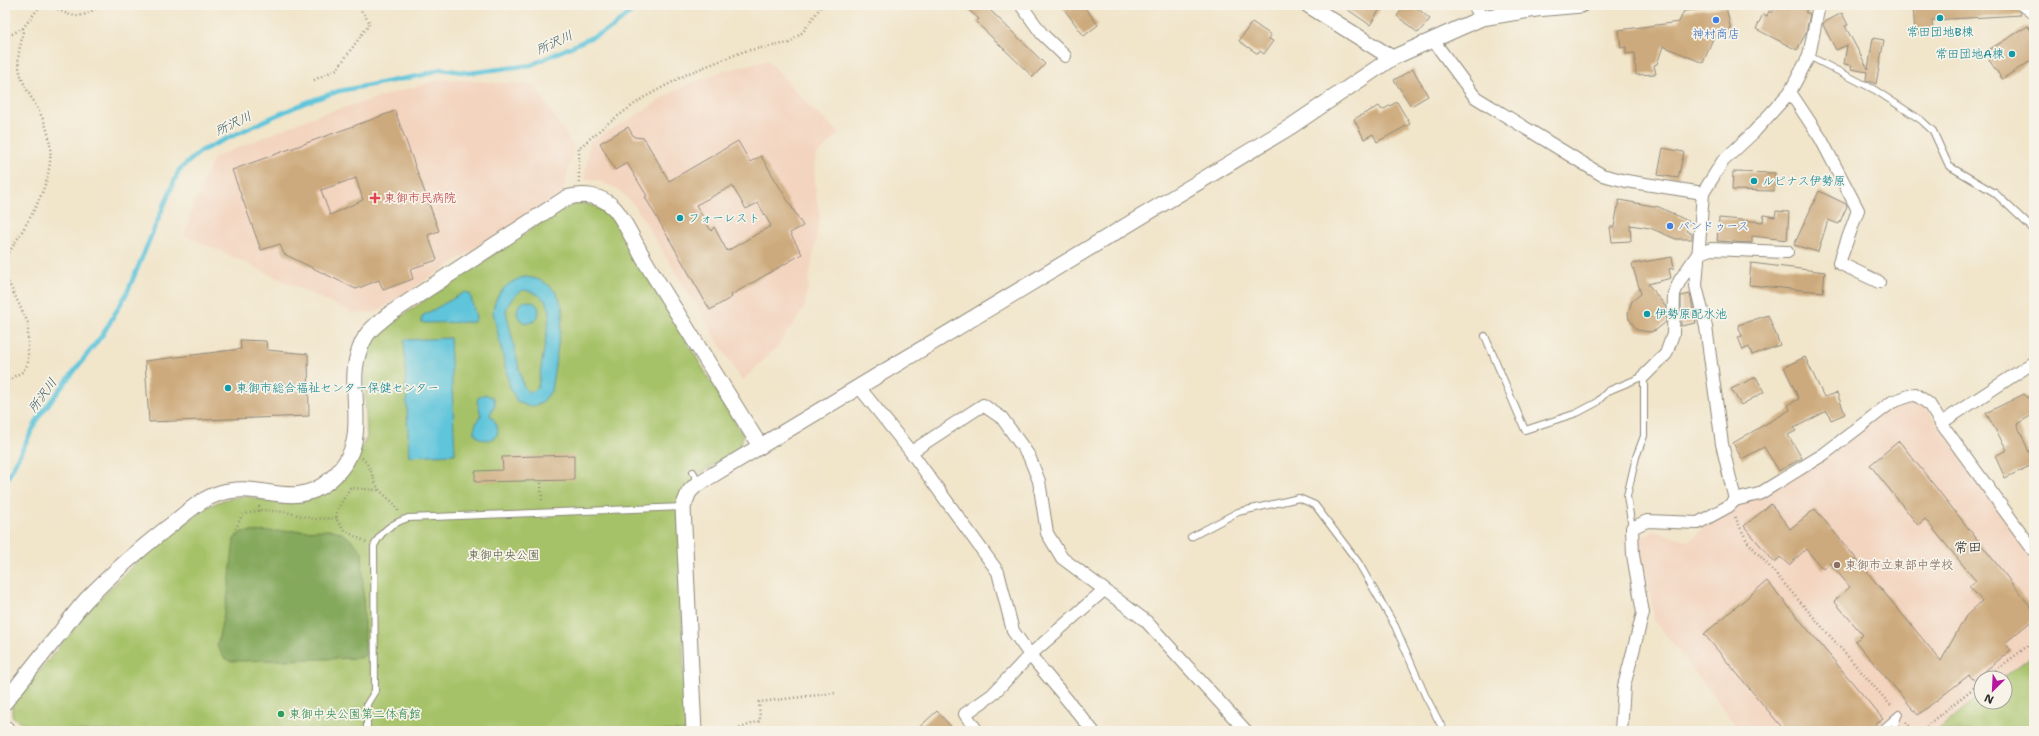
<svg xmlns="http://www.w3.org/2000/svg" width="2039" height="736" font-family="'Shantell Sans','Klee One',sans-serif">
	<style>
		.built { fill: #f3d4bf; fill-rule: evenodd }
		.green { fill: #a6c268; stroke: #68764a }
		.forest { fill: #84a85c; stroke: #586a44 }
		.water { fill: #5ec5db; stroke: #447883; fill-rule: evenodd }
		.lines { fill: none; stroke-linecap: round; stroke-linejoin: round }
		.stream { stroke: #5ec5db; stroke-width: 4.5 }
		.building { fill: #cdaa7d; fill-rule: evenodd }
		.service-casing { stroke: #8e887a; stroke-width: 8 }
		.minor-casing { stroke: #8e887a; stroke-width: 14 }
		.tertiary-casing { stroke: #8e887a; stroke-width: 17 }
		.path { stroke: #8e887a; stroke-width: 2.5; stroke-dasharray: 1 3; stroke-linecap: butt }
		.service { stroke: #fff; stroke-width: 6 }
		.minor { stroke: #fff; stroke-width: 12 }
		.tertiary { stroke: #fff; stroke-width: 15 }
		.culture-dot { fill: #0f9aa8; stroke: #f7f3e8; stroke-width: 1.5 }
		.shop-dot { fill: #3f7fe0; stroke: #f7f3e8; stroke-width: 1.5 }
		.health-dot { fill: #e0444e; stroke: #f7f3e8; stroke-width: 1.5 }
		.education-dot { fill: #8d6e63; stroke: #f7f3e8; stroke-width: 1.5 }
		.leisure-dot { fill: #2e9e5b; stroke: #f7f3e8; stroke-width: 1.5 }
		.labels { text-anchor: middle; stroke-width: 3.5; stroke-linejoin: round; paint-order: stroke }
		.culture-label { font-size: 12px; fill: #0d838f; stroke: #f7f3e8; text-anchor: start }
		.shop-label { font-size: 12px; fill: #366cbe; stroke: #f7f3e8 }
		.health-label { font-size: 12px; fill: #be3a42; stroke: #f7f3e8; text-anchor: start }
		.park-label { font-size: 12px; fill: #50583d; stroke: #f7f3e8 }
		.education-label { font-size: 12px; fill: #785e54; stroke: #f7f3e8; text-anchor: start }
		.leisure-label { font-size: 12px; fill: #27864d; stroke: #f7f3e8; text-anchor: start }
		.water-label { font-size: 13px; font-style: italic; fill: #3a5960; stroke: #f7f3e8 }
		.quarter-label { font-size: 14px; fill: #2b2b2b; stroke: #f7f3e8 }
	</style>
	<rect width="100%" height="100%" fill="#f7f3e8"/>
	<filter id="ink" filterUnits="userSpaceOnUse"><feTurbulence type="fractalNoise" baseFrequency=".025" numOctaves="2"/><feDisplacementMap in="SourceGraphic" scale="8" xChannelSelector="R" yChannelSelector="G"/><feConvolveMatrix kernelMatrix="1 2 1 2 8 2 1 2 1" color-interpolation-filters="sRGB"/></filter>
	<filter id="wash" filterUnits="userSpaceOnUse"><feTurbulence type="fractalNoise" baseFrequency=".012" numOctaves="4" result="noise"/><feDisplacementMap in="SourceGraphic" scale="16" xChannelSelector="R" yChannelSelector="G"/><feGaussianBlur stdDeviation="0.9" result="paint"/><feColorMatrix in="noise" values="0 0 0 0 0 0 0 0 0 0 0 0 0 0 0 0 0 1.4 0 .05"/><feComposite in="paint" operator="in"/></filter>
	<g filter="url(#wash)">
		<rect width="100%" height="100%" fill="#f1e5ca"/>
		<g class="built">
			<path d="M 768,60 L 811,108 L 840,133 L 816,156 L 814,165 L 816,196 L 820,216 L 804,309 L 777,347 L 742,381 L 635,206 L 618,189 L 600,181 L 584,178 L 590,142 L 648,108 L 677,89 L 723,71 Z"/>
			<path d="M 441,79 L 534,85 L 574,147 L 563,192 L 376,312 L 355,314 L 185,235 L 193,204 L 214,158 L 315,116 Z"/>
			<path d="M 1915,394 L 2034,551 L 2034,731 L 1741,731 L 1654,620 L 1647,575 L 1633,555 L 1638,540 L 1654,531 L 1689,541 L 1735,500 L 1759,494 L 1892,402 ZM 1981,678 L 2005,678 L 2005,702 L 1981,702 Z"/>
		</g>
		<g class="green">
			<path d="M 581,203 L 594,206 L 610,214 L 743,435 L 742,442 L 737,450 L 696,476 L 679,529 L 686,731 L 32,731 L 12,716 L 12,704 L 91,608 L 144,554 L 207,507 L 223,500 L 245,496 L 282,504 L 303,501 L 330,491 L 349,472 L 367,437 L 364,371 L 367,349 L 376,335 L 388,325 L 560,210 Z"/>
			<path d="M 2034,654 L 2034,731 L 1936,731 L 1981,695 L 1981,702 L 2005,702 L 2005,678 L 2003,678 Z"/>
		</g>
		<path class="forest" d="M 332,530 C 345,532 353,542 362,551 L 365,655 L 361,658 L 239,661 L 230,661 L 224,658 L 217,646 L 228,594 L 234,539 L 242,532 Z"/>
		<g class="water">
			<path d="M 524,277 C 545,278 560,290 563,312 L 551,391 L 542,403 L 533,406 L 527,406 L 517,401 L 510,388 L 493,312 C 495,293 507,282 524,277 ZM 524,290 C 538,293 547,298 550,312 L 538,387 L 532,392 L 528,392 L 523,385 L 506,311 C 510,300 513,295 524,290 Z"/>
			<path d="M 465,292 L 470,294 L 476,318 L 474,322 L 424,323 L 421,321 L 422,316 Z"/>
			<circle cx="528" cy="312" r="11"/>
			<path d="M 450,338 L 455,454 L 409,456 L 404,340 Z"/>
			<path d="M 485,394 L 494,398 L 495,404 L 490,415 C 493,419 496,422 497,426 C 503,441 478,446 474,430 L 476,423 L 481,415 L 477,401 L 479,397 Z"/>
		</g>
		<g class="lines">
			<path class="stream" d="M 5,483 L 40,415 L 103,334 L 127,293 L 179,170 L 201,151 L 268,119 L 307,102 L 339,91 L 423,75 L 441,69 L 469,73 L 531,65 L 612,28 L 639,5"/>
		</g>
		<g id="blocks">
			<g class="building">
				<path d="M 963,5 L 985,5 L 1045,64 L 1033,77 L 976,22 L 979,19 Z"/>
				<path d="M 1061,5 L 1083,5 L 1098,25 L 1084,36 Z"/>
				<path d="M 1341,5 L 1372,5 L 1380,9 L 1370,25 Z"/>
				<path d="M 1405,5 L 1414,5 L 1430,19 L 1418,33 L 1397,16 Z"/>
				<path d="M 1776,5 L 1796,5 L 1807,10 L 1805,12 L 1810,14 L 1806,33 L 1797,50 L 1756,29 L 1763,14 L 1767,16 L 1769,11 L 1772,13 Z"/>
				<path d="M 1913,5 L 2015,5 L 2021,15 L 1932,20 L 1933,33 L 1915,34 Z"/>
				<path d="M 1726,7 L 1731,30 L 1716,31 L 1703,63 L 1663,46 L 1657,64 L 1654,65 L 1656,74 L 1636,75 L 1635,53 L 1626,54 L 1626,47 L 1621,48 L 1619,30 L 1679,22 L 1684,11 Z"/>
				<path d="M 1842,13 L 1848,25 L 1845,26 L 1868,69 L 1873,38 L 1884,40 L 1876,84 L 1866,80 L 1867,72 L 1851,69 L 1852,65 L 1844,64 L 1847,45 L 1836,50 L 1823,25 L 1823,23 Z"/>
				<path d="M 1252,22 L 1271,35 L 1269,39 L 1273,41 L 1264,54 L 1260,51 L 1258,54 L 1239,41 Z"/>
				<path d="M 2028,26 L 2034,36 L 2034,59 L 2002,79 L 1989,60 L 1991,57 L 1987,51 Z"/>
				<path d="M 1413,69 L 1428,96 L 1411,106 L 1394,80 Z"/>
				<path d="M 1397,102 L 1410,124 L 1377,142 L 1373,134 L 1364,139 L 1354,119 L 1379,106 L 1382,110 Z"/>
				<path d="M 395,111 L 439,231 L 428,235 L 437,260 L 410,269 L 413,279 L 383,290 L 379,280 L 356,289 L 284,254 L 280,244 L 261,250 L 232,170 ZM 356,178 L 363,200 L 330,215 L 321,190 Z"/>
				<path d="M 628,127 L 634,137 L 644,138 L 669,181 L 738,141 L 750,162 L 761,156 L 803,226 L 790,233 L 802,254 L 731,295 L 732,297 L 710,310 L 645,197 L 647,196 L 627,163 L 615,170 L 600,143 ZM 732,186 L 746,209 L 758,203 L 771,226 L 727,251 L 714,227 L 711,231 L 696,205 Z"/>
				<path d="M 1663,148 L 1684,152 L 1678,178 L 1658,175 Z"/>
				<path d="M 1733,172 L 1775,173 L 1774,191 L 1732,190 Z"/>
				<path d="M 1819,191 L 1846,204 L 1847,206 L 1839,224 L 1828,220 L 1818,252 L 1794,245 Z"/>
				<path d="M 1619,200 L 1659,207 L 1690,222 L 1686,231 L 1692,234 L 1692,239 L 1676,239 L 1650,228 L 1630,225 L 1631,241 L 1612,242 L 1610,227 L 1614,227 Z"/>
				<path d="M 1776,211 L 1789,212 L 1787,240 L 1752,236 L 1752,243 L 1717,241 L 1719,218 L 1763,222 L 1764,215 L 1775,217 Z"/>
				<path d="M 1672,257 L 1674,268 L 1669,269 L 1671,278 L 1648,284 L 1666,307 L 1666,322 L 1656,330 L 1650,332 L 1637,330 L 1629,319 L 1628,313 L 1632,301 L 1641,294 L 1632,264 Z"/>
				<path d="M 1751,263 L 1825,272 L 1823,292 L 1749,285 Z"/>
				<path d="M 1690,294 L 1696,323 L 1681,326 L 1681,296 Z"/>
				<path d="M 1768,315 L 1780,345 L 1752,355 L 1749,347 L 1743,350 L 1738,337 L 1742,336 L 1738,325 Z"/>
				<path d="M 240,340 L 266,341 L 267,350 L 308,354 L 309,416 L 149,422 L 145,361 L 241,349 Z"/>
				<path d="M 1805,357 L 1824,397 L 1837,393 L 1845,414 L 1831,420 L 1827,411 L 1794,428 L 1796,431 L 1788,435 L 1802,458 L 1779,471 L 1764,447 L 1742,459 L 1733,443 L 1790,410 L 1788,405 L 1799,399 L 1784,367 Z"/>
				<path d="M 1756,377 L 1764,392 L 1741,405 L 1731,389 Z"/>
				<path d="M 2034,393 L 2034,414 L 2017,424 L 2034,464 L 2005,478 L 1995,456 L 2007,450 L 1986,413 L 2024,394 L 2027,398 Z"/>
				<path d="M 1899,441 L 2034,611 L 2034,619 L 2005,643 L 2011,650 L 1974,680 L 1969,675 L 1918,715 L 1855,641 L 1863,635 L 1834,601 L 1850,587 L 1830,563 L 1823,569 L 1806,549 L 1789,565 L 1780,557 L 1775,563 L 1744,526 L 1771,504 L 1790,529 L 1815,509 L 1941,661 L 1966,616 L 1982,601 L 1969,586 L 1976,581 L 1925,519 L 1918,525 L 1870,465 Z"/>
				<path d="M 574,455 L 574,480 L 475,482 L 475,471 L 503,470 L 502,457 Z"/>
				<path d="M 1767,581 L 1883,719 L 1867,731 L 1785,731 L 1704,634 Z"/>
				<path d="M 937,711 L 955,731 L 915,731 Z"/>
			</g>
		</g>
	</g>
	<g filter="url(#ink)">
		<use href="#blocks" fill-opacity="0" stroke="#8e887a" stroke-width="1"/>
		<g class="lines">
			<defs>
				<g id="service">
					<path d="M 1809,56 L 1875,90 L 1921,120 L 1933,131 L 1949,166 L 1995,193 L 2034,230"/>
					<path d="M 1485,336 L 1525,430 L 1577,413 L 1596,403 L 1608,391 L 1644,376 L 1644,436 L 1636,457 L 1627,496 L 1632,528"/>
					<path d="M 693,472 L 699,483"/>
					<path d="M 1191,537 L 1238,512 L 1299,498 L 1315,505 L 1358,562 L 1395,626 L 1425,695 L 1444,731"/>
					<path d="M 367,731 L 367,704 L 375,691 L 374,546 C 382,530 391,524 408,518 L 683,507"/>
					<path d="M 1880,731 L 1899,714"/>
					<path d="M 1893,731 L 1898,716"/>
				</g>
				<g id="minor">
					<path d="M 1021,5 L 1042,34 L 1065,56"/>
					<path d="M 1474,5 L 1482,18"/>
					<path d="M 2022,5 L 2034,12"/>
					<path d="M 1432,39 L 1475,97 L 1602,175 L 1626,181 L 1703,193"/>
					<path d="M 1790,92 L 1821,139 L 1858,210 L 1839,263 L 1879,282"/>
					<path d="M 1644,376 L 1666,354 L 1673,334 L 1674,294 L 1680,280 L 1698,254 L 1711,249 L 1787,252"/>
					<path d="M 859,387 L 911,452 L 998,572 L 1013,631 L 1030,655 L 1104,590"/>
					<path d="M 1941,423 L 2034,362"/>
					<path d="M 911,452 L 983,405 L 1002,418 L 1029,456 L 1039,481 L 1047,533 L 1062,558 L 1146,621 L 1246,731"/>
					<path d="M 1735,500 L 1722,444 L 1706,327 L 1696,286 L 1703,193 L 1723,161 L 1753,133 L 1790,92 L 1809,56 L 1819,5"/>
					<path d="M 977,731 L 965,714 L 992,695 L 1030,655 L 1093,731"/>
					<path d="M 1621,731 L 1624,686 L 1643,613 L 1633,555 L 1632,528 L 1647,521 L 1698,523 L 1729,506 L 1735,500 L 1759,494 L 1824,454 L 1892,402 L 1915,394 L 1929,404 L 1941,423 L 2034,551"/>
				</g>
				<g id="tertiary">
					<path d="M 1308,5 L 1392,58"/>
					<path d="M 5,702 C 23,679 41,656 60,633 C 68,622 77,610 86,600 C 111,574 139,550 167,528 C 184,515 200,499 220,493 C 261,480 293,512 330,480 C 381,436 336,385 366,336 C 371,328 381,321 388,315 L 566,198 C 583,193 601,195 614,208 C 624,218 639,252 648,266 C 685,326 722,386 760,446"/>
					<path d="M 5,728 L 9,731"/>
					<path d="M 694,731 L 683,507 L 689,492 L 696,485 L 1290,127 L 1392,58 L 1482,18 L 1536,9 L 1581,5"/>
				</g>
			</defs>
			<use href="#service" class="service-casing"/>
			<use href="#minor" class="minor-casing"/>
			<use href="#tertiary" class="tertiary-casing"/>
			<g class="path">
				<path d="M 51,5 C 72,18 80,21 100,5"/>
				<path d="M 5,38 L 23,28 L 41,5"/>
				<path d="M 314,80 L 337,69 L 370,23 L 357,5"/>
				<path d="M 579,182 L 579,148 L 607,124 L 643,98 L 689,73 L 745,51 L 789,43 L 803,32 L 822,5"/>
				<path d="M 5,263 L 5,259 C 29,219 64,173 45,124 C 38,105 22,88 19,67 C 16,55 23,40 23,28"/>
				<path d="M 5,275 L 28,323 L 28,364 L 22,372 L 5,382"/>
				<path d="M 362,458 C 372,467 372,479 379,489 C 384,497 395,501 398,511"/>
				<path d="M 541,483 L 542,502"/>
				<path d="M 259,506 L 261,510 L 286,512 L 314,519 L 337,518"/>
				<path d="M 1735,517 L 1747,541 L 1892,707"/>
				<path d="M 234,533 L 242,515 L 261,510"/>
				<path d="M 366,542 C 355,536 332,527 337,511 C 340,503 346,496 350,488 L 379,490"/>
				<path d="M 1986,678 L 2034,641"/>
				<path d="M 376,718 L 410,716"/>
				<path d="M 1906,722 L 1914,731"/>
				<path d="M 732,731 L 760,721 L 759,702 L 835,693"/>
				<path d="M 1920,731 L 1981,682"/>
			</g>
			<use href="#service" class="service"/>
			<use href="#minor" class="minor"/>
			<use href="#tertiary" class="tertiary"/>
		</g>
	</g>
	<g class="culture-dot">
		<circle cx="1940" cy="18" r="4"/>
		<circle cx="2012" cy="54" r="4"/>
		<circle cx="1754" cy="181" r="4"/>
		<circle cx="680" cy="218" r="4"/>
		<circle cx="1647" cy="314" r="4"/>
		<circle cx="228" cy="388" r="4"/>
	</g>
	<g class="shop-dot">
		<circle cx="1716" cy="20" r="4"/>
		<circle cx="1670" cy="226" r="4"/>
	</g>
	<path class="health-dot" d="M373 192h4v4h4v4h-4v4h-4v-4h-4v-4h4z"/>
	<circle class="education-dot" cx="1837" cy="565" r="4"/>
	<circle class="leisure-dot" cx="281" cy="714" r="4"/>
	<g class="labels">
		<g class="culture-label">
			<text x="1940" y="36" text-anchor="middle">常田団地B棟</text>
			<text x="2004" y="58" text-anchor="end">常田団地A棟</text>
			<text x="1762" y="185">ルピナス伊勢原</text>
			<text x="688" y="222">フォーレスト</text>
			<text x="1655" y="318">伊勢原配水池</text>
			<text x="236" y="392">東御市総合福祉センター保健センター</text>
		</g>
		<g class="shop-label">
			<text x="1716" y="38">神村商店</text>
			<text x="1678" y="230" text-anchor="start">パンドゥース</text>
		</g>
		<g class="health-label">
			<text x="384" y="202">東御市民病院</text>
		</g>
		<g class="park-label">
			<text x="504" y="559">東御中央公園</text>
		</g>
		<g class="education-label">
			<text x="1845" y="569">東御市立東部中学校</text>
		</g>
		<g class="leisure-label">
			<text x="289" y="718">東御中央公園第二体育館</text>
		</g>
		<g class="water-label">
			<text transform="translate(554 42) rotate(-25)" y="5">所沢川</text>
			<text transform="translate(233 123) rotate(-26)" y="5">所沢川</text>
			<text transform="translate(42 395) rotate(-54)" y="5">所沢川</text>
		</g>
		<g class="quarter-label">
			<text x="1968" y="552">常田</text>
		</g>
	</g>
	<rect width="2039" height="736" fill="none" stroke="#f7f3e8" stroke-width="20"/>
	<g transform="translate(1993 690) rotate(204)"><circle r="19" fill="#f7f3e8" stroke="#a5a39c"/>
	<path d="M0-3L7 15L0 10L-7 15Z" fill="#b5179e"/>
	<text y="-6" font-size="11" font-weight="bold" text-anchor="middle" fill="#2b2b2b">N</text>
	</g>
</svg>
